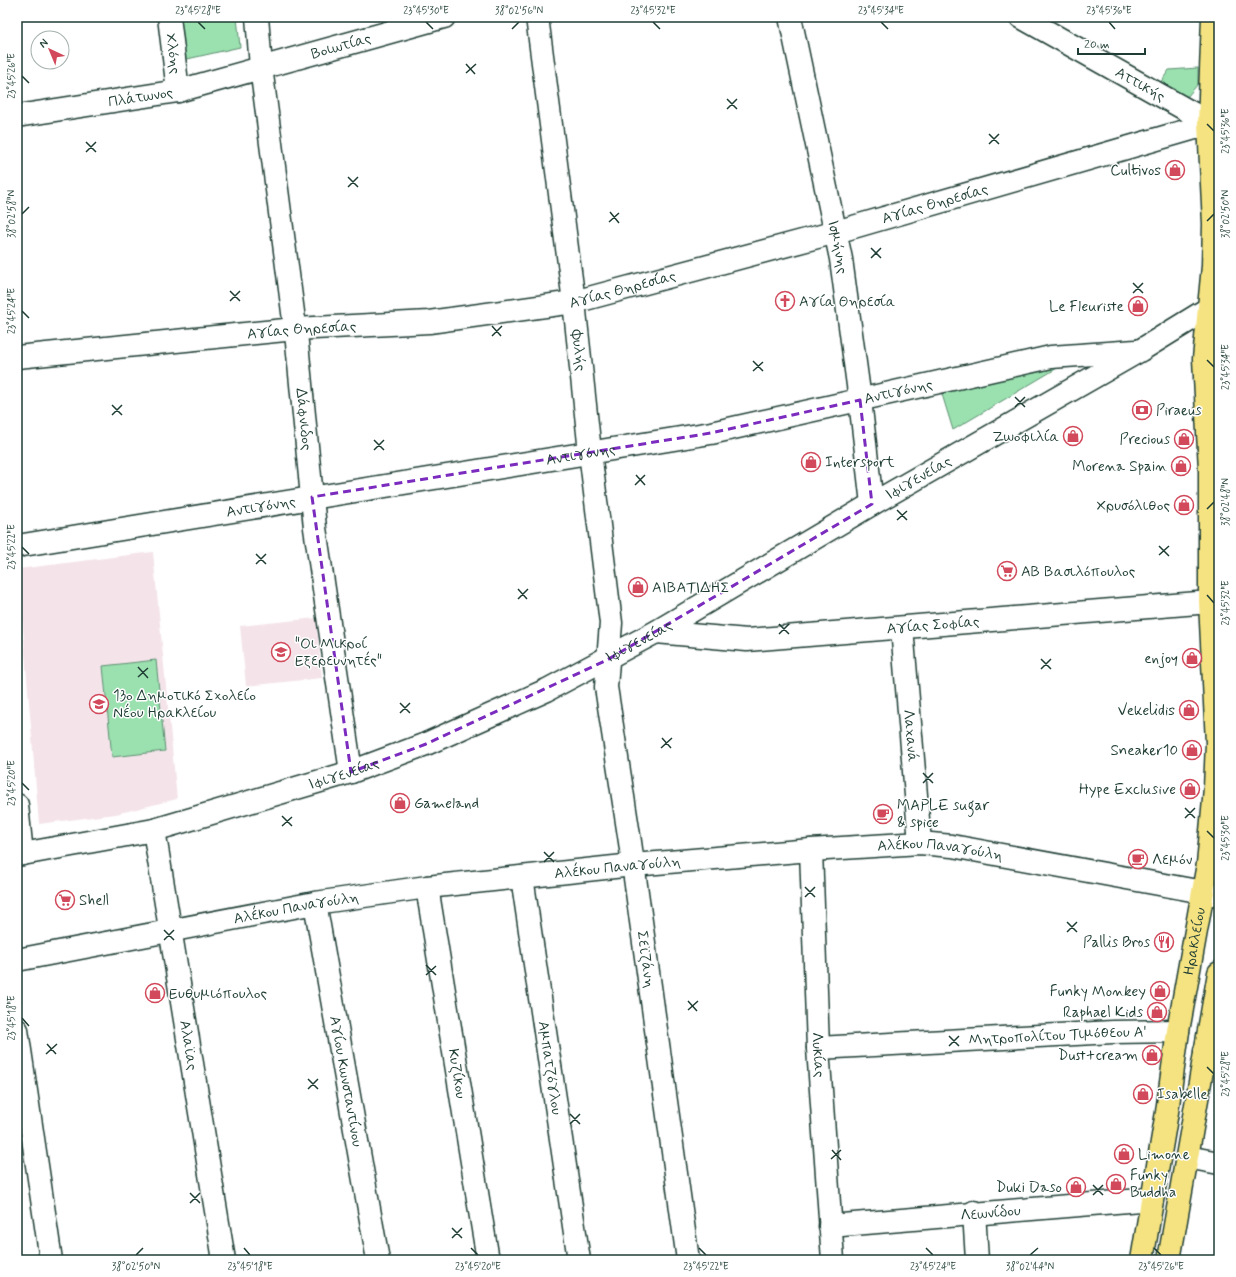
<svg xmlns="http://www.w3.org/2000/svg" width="1236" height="1277" font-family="Mynerve,sans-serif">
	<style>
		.built { fill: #f4e4ea }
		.green { fill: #9be1af; stroke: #5d8f72 }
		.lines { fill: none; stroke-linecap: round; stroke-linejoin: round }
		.minor-casing { stroke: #1f3d34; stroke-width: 25 }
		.major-casing { stroke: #1f3d34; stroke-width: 25 }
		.minor { stroke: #fff; stroke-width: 22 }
		.major { stroke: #f5e382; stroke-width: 22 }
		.marked { fill: none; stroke: #7b2cbf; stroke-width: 3; stroke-dasharray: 8 5; stroke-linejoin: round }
		.ticks { fill: none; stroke: #1f3d34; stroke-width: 1.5 }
		.labels { text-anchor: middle; stroke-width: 3; stroke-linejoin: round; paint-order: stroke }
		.street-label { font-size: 15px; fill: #1f3d34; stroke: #fff }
		.poi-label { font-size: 15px; fill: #1f3d34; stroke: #fff; text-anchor: end }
		.neatline { fill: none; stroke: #1f3d34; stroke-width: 1.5 }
		.ticks-label { font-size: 10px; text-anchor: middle; fill: #1f3d34 }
	</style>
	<rect width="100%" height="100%" fill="#fff"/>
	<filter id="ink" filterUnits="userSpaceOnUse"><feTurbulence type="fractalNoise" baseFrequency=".025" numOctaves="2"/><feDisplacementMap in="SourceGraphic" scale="8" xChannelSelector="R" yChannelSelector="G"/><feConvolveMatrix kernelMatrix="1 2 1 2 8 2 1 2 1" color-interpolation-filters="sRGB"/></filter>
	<g filter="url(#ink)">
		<g class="built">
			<path d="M 153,552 L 177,799 L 116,814 L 39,824 L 18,569 Z"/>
			<path d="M 316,618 L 322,678 L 246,686 L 240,626 Z"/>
		</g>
		<g class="green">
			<path d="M 179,17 L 237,17 L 240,47 L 183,60 Z"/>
			<path d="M 1198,68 L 1198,84 L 1187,97 L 1160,83 L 1169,70 Z"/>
			<path d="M 1059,367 L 953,430 L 941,391 Z"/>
			<path d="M 156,660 L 165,751 L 112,757 L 103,666 Z"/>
		</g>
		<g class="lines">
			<defs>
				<g id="minor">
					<path id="s1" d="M 169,17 L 178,91"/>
					<path id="s2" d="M 257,17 L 261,67 L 297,343 L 315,528 L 351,772"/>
					<path id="s3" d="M 537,17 L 574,302 L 590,452 L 611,623 L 606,687 L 630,842 L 688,1260"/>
					<path id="s4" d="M 790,17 L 841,259 L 860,400 L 872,504"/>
					<path id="s5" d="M 1021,17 L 1217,127"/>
					<path id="s6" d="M 17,116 L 178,91 L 444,17"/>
					<path id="s7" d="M 17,357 L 295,329 L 429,322 L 574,302 L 836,232 L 1209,124"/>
					<path id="s8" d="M 17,546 L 711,433 L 1051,357 L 1136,351"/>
					<path id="s9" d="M 902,628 L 920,843"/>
					<path id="s10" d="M 656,632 L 747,640 L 1210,602"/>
					<path d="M 17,805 L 22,854"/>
					<path id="s11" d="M 154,830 L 224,1260"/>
					<path id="s12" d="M 811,850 L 818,1048 L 833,1260"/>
					<path id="s13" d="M 17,855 L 154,830 L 351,772 L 426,744 L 547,690 L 656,632 L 872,504 L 1141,350 L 1219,302"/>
					<path id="s14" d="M 522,877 L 579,1260"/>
					<path id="s15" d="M 427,887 L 488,1260"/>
					<path id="s16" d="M 315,903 L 378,1260"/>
					<path id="s17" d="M 17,960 L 315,903 L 427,887 L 633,865 L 811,850 L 920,843 L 952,846 L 1219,895"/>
					<path d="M 17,1030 L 51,1260"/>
					<path id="s18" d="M 818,1048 L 1113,1032 L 1178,1031"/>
					<path d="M 1205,1051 L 1219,1054"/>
					<path d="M 1187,1157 L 1219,1163"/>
					<path d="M 974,1212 L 977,1260"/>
					<path id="s19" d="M 830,1226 L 1152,1199"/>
				</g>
				<g id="major">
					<path id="s20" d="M 1142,1260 L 1167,1112 L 1178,1031 L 1208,864 L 1215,788 L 1217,743 L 1210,602 L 1210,469 L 1204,359 L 1213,266 L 1214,224 L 1209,124 L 1213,17"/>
					<path d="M 1169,1260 L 1219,973"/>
				</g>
			</defs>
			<use href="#minor" class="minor-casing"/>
			<use href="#major" class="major-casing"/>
			<use href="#minor" class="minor"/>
			<use href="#major" class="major"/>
		</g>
	</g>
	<path class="marked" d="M 860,400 L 872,504 L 607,660 L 426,744 L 351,772 L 312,497 L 711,433 Z"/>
	<path class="ticks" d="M 198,22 L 205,29M 426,22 L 433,29M 653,22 L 660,29M 881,22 L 888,29M 1109,22 L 1115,29M 512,29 L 519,22M 466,64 L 475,74M 466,73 L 476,64M 22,76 L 29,83M 727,99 L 737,109M 727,109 L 737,99M 1207,124 L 1214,131M 989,134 L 999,144M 86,142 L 96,152M 989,144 L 999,134M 86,152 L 96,142M 348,177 L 358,187M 348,187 L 358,177M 610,212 L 619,223M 22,214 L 29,207M 1207,221 L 1214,214M 609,222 L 619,213M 871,248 L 881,258M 871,258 L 881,248M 1133,283 L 1143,293M 230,291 L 240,301M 1133,293 L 1143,283M 230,301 L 240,291M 22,311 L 29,318M 492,326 L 501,336M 492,336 L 502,326M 1207,360 L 1214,367M 753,361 L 763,371M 753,371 L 763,362M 1015,397 L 1025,407M 112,405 L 122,415M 1015,407 L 1025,397M 112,415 L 122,405M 374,440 L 384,450M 374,450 L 384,440M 636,475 L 645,485M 635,485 L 645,475M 1207,509 L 1214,502M 897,510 L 907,520M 897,520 L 907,511M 1159,546 L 1169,556M 22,547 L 29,554M 256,554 L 266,564M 1159,555 L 1169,546M 256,564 L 266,554M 518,589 L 527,599M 1207,595 L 1214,603M 518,599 L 528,589M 779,624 L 789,634M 779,634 L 789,624M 1041,659 L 1051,669M 138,667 L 148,678M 1041,669 L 1051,659M 138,677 L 148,668M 400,703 L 410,713M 400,713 L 410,703M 662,738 L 671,748M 661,748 L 672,738M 923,773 L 933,783M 22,783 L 29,790M 923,783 L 933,773M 1185,808 L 1195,818M 282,816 L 292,826M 1185,818 L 1195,808M 282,826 L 292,817M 1207,831 L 1214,838M 544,852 L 554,862M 544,862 L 554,852M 805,887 L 815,897M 805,897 L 815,887M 1067,922 L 1077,932M 164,930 L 174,940M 1067,932 L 1077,922M 164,940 L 174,930M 426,965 L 436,975M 426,975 L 436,966M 688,1001 L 697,1011M 688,1010 L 698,1001M 22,1018 L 29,1026M 949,1036 L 959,1046M 47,1044 L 56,1054M 949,1046 L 959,1036M 46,1054 L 57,1044M 1207,1067 L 1214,1074M 308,1079 L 318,1089M 308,1089 L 318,1079M 570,1114 L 580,1124M 570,1124 L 580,1114M 832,1150 L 841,1160M 831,1159 L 841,1150M 1093,1185 L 1103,1195M 190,1193 L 200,1203M 1093,1195 L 1103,1185M 190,1203 L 200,1193M 452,1228 L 462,1238M 452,1238 L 462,1228M 244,1248 L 250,1255M 471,1248 L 478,1255M 699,1248 L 706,1255M 926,1248 L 933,1255M 1154,1248 L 1161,1255M 136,1255 L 143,1248M 1030,1255 L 1038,1248"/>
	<defs>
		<symbol id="shop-ring" viewBox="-11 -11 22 22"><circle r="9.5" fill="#fff" stroke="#d1495b" stroke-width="1.5"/><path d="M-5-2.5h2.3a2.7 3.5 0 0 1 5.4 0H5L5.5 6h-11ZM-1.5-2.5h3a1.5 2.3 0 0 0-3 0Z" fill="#d1495b"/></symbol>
		<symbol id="church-ring" viewBox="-11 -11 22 22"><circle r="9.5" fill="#fff" stroke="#d1495b" stroke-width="1.5"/><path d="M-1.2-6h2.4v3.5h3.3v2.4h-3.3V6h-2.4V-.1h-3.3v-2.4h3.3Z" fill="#d1495b"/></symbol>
		<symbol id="bank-ring" viewBox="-11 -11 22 22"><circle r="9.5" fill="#fff" stroke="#d1495b" stroke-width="1.5"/><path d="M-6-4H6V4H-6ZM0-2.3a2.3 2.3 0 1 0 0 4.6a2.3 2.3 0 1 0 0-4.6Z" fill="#d1495b"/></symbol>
		<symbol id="supermarket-ring" viewBox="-11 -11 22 22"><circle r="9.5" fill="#fff" stroke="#d1495b" stroke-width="1.5"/><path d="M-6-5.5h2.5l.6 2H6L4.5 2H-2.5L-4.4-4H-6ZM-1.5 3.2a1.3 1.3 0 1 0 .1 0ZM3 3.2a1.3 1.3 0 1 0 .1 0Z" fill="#d1495b"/></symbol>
		<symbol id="school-ring" viewBox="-11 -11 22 22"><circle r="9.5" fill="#fff" stroke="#d1495b" stroke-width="1.5"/><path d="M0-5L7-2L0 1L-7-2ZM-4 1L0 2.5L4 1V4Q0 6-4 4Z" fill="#d1495b"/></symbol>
		<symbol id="cafe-ring" viewBox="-11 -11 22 22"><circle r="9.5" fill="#fff" stroke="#d1495b" stroke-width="1.5"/><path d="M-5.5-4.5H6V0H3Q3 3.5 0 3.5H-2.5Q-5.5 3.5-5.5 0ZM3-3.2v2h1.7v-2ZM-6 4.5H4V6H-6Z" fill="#d1495b"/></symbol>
		<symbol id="restaurant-ring" viewBox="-11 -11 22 22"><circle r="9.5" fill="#fff" stroke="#d1495b" stroke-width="1.5"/><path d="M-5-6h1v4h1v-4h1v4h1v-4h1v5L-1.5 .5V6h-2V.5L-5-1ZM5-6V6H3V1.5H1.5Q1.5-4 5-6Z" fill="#d1495b"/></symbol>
	</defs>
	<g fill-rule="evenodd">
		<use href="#shop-ring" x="1164" y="159" width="22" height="22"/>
		<use href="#church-ring" x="774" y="290" width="22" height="22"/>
		<use href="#shop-ring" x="1127" y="295" width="22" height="22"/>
		<use href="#bank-ring" x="1131" y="399" width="22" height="22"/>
		<use href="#shop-ring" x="1062" y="425" width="22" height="22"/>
		<use href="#shop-ring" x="1173" y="428" width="22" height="22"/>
		<use href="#shop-ring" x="800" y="451" width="22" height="22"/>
		<use href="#shop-ring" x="1170" y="455" width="22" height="22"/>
		<use href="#shop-ring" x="1173" y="494" width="22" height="22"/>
		<use href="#supermarket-ring" x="996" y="560" width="22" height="22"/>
		<use href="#shop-ring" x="627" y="576" width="22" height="22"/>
		<use href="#school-ring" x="270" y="641" width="22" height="22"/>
		<use href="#shop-ring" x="1181" y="647" width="22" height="22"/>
		<use href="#school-ring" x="88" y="693" width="22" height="22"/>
		<use href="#shop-ring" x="1178" y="699" width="22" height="22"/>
		<use href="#shop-ring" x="1181" y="739" width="22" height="22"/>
		<use href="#shop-ring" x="1179" y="778" width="22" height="22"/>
		<use href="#shop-ring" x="389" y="792" width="22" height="22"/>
		<use href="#cafe-ring" x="872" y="803" width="22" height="22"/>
		<use href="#cafe-ring" x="1127" y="848" width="22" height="22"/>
		<use href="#supermarket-ring" x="54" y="889" width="22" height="22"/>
		<use href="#restaurant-ring" x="1153" y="931" width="22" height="22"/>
		<use href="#shop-ring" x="1149" y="980" width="22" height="22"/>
		<use href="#shop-ring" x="144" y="982" width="22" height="22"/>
		<use href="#shop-ring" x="1146" y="1001" width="22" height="22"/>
		<use href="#shop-ring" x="1141" y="1044" width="22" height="22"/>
		<use href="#shop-ring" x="1132" y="1083" width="22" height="22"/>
		<use href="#shop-ring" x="1113" y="1143" width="22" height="22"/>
		<use href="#shop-ring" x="1105" y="1173" width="22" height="22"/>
		<use href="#shop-ring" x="1065" y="1176" width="22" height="22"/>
	</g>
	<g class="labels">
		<g class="street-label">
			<text dy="5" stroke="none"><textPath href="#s6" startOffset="332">Βοιωτίας</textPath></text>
			<text dy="5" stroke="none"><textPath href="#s1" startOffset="37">Χλόης</textPath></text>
			<text dy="5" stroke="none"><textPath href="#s5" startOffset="137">Αττικής</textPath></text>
			<text dy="5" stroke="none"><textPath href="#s6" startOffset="125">Πλάτωνος</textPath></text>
			<text dy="5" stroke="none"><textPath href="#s7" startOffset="934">Αγίας Θηρεσίας</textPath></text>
			<text dy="5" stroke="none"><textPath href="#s4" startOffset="235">Ισμήνης</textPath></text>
			<text dy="5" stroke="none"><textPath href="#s7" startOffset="610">Αγίας Θηρεσίας</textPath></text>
			<text dy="5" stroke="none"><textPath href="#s7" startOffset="286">Αγίας Θηρεσίας</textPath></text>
			<text dy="5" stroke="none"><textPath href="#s3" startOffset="336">Φυλής</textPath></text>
			<text dy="5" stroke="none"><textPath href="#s8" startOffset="895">Αντιγόνης</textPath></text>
			<text dy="5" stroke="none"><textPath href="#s2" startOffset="405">Δάφνιδος</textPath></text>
			<text dy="5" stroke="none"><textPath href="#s8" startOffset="571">Αντιγόνης</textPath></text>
			<text dy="5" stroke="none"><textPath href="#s13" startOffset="985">Ιφιγενείας</textPath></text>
			<text dy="5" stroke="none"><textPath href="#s8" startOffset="247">Αντιγόνης</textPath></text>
			<text dy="5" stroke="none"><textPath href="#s10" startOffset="278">Αγίας Σοφίας</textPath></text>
			<text dy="5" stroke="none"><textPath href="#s13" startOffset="661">Ιφιγενείας</textPath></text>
			<text dy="5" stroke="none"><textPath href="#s9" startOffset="108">Λαχανά</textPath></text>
			<text dy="5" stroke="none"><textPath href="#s13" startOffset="337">Ιφιγενείας</textPath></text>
			<text dy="5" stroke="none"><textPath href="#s17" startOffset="932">Αλέκου Παναγούλη</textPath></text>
			<text dy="5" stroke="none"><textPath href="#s17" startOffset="608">Αλέκου Παναγούλη</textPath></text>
			<text dy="5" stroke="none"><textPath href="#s17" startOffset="284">Αλέκου Παναγούλη</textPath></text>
			<text dy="5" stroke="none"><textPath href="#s20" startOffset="323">Ηρακλείου</textPath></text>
			<text dy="5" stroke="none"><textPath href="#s3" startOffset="950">Σεϊζάνη</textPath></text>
			<text dy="5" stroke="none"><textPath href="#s18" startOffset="240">Μητροπολίτου Τιμόθεου Α'</textPath></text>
			<text dy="5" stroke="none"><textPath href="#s11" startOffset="218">Αλαϊας</textPath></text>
			<text dy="5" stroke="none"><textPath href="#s12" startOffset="205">Λυκίας</textPath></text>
			<text dy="5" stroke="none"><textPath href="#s14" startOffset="193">Αμπατζόγλου</textPath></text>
			<text dy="5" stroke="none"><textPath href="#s15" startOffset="189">Κυζίκου</textPath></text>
			<text dy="5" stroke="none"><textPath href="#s16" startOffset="181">Αγίου Κωνσταντίνου</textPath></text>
			<text dy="5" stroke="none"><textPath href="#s19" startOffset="161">Λεωνίδου</textPath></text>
		</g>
		<g class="poi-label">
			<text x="1161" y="175">Cultivos</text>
			<text x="799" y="306" text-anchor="start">Αγία Θηρεσία</text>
			<text x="1124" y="311">Le Fleuriste</text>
			<text x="1156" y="415" text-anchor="start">Piraeus</text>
			<text x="1059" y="441">Ζωοφιλία</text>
			<text x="1170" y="444">Precious</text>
			<text x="825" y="467" text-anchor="start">Intersport</text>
			<text x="1167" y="471">Morena Spain</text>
			<text x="1170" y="510">Χρυσόλιθος</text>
			<text x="1021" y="576" text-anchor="start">ΑΒ Βασιλόπουλος</text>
			<text x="652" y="592" text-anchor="start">ΑΙΒΑΤΙΔΗΣ</text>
			<text x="295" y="648" text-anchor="start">"Οι Μικροί<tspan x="295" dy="17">Εξερευνητές"</tspan></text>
			<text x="1178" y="663">enjoy</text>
			<text x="113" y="700" text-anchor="start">13ο Δημοτικό Σχολείο<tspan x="113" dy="17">Νέου Ηρακλείου</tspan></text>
			<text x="1175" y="715">Vekelidis</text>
			<text x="1178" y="755">Sneaker10</text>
			<text x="1176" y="794">Hype Exclusive</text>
			<text x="414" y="808" text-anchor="start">Gameland</text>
			<text x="897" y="810" text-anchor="start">MAPLE sugar<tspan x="897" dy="17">&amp; spice</tspan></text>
			<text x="1152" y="864" text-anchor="start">Λεμόν</text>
			<text x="79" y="905" text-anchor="start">Shell</text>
			<text x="1150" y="947">Pallis Bros</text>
			<text x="1146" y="996">Funky Monkey</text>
			<text x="169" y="998" text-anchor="start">Ευθυμιόπουλος</text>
			<text x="1143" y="1017">Raphael Kids</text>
			<text x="1138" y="1060">Dust+cream</text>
			<text x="1157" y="1099" text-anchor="start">Isabelle</text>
			<text x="1138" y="1159" text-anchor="start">Limone</text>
			<text x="1130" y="1180" text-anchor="start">Funky<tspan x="1130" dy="17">Buddha</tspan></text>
			<text x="1062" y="1192">Duki Daso</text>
		</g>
	</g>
	<rect width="1236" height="1277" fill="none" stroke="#fff" stroke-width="44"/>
	<g transform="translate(50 50) rotate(316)"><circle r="19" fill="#ffffff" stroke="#a5b1ae"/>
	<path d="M0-3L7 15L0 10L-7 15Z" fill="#d1495b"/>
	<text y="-6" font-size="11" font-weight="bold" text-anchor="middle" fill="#1f3d34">N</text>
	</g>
	<path d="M1078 48v6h67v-6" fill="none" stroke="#1f3d34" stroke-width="2"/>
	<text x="1084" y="48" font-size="12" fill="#1f3d34" stroke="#ffffff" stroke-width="3" paint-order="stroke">20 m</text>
	<rect x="22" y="22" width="1192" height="1233" class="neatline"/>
	<g class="ticks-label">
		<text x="198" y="14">23°45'28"E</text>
		<text x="426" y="14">23°45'30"E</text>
		<text x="519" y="14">38°02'56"N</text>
		<text x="653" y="14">23°45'32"E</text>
		<text x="881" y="14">23°45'34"E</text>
		<text x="1109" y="14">23°45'36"E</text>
		<text transform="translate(11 76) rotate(-90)" y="4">23°45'26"E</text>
		<text transform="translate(1225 131) rotate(-90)" y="4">23°45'36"E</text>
		<text transform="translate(11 214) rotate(-90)" y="4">38°02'58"N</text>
		<text transform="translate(1225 214) rotate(-90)" y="4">38°02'50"N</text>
		<text transform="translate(11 311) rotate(-90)" y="4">23°45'24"E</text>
		<text transform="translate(1225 367) rotate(-90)" y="4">23°45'34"E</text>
		<text transform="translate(1225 502) rotate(-90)" y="4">38°02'48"N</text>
		<text transform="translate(11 547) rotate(-90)" y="4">23°45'22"E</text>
		<text transform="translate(1225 603) rotate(-90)" y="4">23°45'32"E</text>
		<text transform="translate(11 783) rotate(-90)" y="4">23°45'20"E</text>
		<text transform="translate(1225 838) rotate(-90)" y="4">23°45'30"E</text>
		<text transform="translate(11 1018) rotate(-90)" y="4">23°45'18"E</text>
		<text transform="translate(1225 1074) rotate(-90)" y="4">23°45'28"E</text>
		<text x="136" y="1270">38°02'50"N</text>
		<text x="250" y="1270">23°45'18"E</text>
		<text x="478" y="1270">23°45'20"E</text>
		<text x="706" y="1270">23°45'22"E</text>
		<text x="933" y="1270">23°45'24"E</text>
		<text x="1030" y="1270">38°02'44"N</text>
		<text x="1161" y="1270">23°45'26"E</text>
	</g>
</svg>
